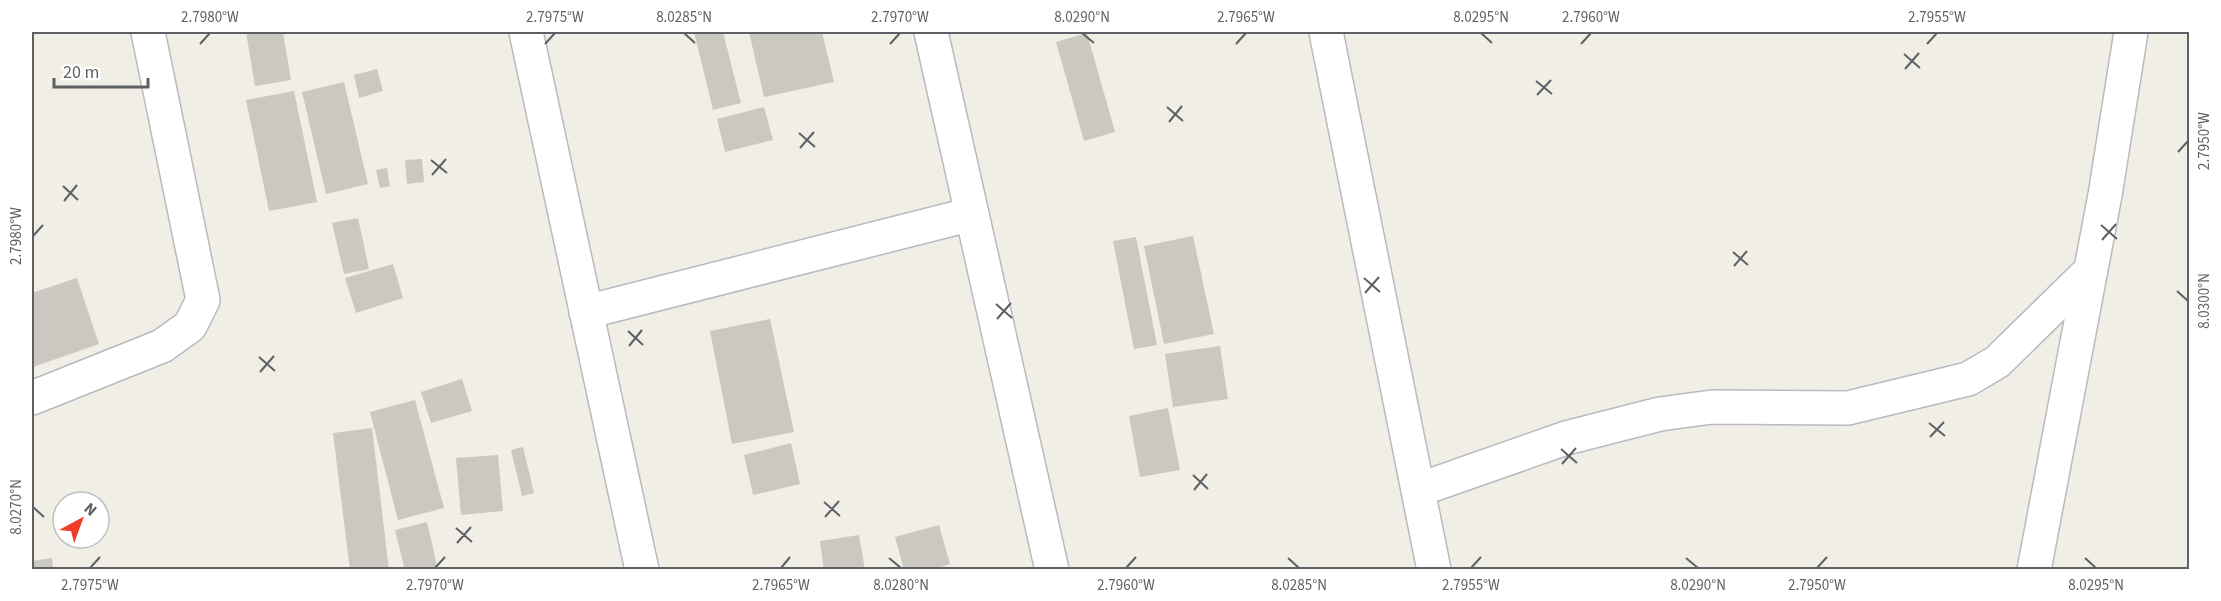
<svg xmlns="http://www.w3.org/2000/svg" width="2221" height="601" font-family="'Source Sans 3',sans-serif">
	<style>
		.building { fill: #cbc8c2 }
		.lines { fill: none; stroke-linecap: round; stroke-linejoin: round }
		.minor-casing { stroke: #b7bbbf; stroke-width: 36 }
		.minor { stroke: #fff; stroke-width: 33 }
		.ticks { fill: none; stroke: #5d6166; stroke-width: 2 }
		.neatline { fill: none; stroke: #5d6166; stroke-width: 2 }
		.ticks-label { font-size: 15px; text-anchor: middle; fill: #5d6166 }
	</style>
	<rect width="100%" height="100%" fill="#f0eee5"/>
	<g class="building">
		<path d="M 246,32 L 283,32 L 291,80 L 255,86 Z"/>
		<path d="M 694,32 L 723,32 L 741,103 L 713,110 Z"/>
		<path d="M 749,32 L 822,32 L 834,82 L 764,97 Z"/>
		<path d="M 1087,33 L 1115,132 L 1084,141 L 1056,42 Z"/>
		<path d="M 377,69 L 383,91 L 359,98 L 354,75 Z"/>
		<path d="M 344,82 L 368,184 L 326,194 L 302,92 Z"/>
		<path d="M 294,91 L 317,202 L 269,211 L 246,100 Z"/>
		<path d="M 764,107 L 773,140 L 725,152 L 717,119 Z"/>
		<path d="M 422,159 L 424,182 L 407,184 L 405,160 Z"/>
		<path d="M 387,168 L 390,186 L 380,188 L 376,170 Z"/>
		<path d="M 358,218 L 369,269 L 344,274 L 332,223 Z"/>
		<path d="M 1193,236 L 1214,334 L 1164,344 L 1144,246 Z"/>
		<path d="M 1136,237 L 1157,345 L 1134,349 L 1113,241 Z"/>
		<path d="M 393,264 L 403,298 L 356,313 L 345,278 Z"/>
		<path d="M 77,278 L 99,344 L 33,367 L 32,293 Z"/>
		<path d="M 770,319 L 794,432 L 732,444 L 710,331 Z"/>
		<path d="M 1220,346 L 1228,399 L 1173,407 L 1165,354 Z"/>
		<path d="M 462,379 L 472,411 L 431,423 L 421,392 Z"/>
		<path d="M 415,400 L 444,508 L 398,520 L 370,412 Z"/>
		<path d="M 1168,408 L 1180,470 L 1140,477 L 1129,416 Z"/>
		<path d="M 372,428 L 389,570 L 350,570 L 333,433 Z"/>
		<path d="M 791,443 L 800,484 L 753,495 L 744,455 Z"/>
		<path d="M 523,447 L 534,493 L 522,496 L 511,450 Z"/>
		<path d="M 498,455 L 503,511 L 461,515 L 456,458 Z"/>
		<path d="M 427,522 L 438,570 L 405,570 L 395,530 Z"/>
		<path d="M 939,525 L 950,564 L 932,570 L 904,570 L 895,537 Z"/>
		<path d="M 859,535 L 865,570 L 824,570 L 820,541 Z"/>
		<path d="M 52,558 L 53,570 L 32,570 L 32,561 Z"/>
	</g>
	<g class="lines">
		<defs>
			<g id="minor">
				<path d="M 526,32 L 642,570"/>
				<path d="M 931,32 L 1052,570"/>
				<path d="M 1326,32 L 1434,570"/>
				<path d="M 586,312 L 972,214"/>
				<path d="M 32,398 L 162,346 L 190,326 L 203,300 L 148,32"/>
				<path d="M 1418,490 L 1566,438 L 1660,414 L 1712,407 L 1848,408 L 1968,379 L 1997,362 L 2090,271"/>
				<path d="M 2034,570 L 2105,195 L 2131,32"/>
			</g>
		</defs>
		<use href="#minor" class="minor-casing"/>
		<use href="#minor" class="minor"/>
	</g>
	<path class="ticks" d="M 684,33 L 695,43M 1082,33 L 1094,43M 1481,33 L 1492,43M 200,44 L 210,33M 545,44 L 555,33M 890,44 L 900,33M 1236,44 L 1246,33M 1581,44 L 1591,33M 1927,44 L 1937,33M 1904,54 L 1920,68M 1905,69 L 1919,53M 1536,81 L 1552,94M 1537,95 L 1551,80M 1167,107 L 1183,121M 1169,122 L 1182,106M 799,133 L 815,147M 800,148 L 814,132M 2178,152 L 2188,141M 431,160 L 447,173M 432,175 L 446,159M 63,186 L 78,200M 64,201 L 77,185M 2101,225 L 2117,239M 33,236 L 43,225M 2102,240 L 2116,224M 1733,252 L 1748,265M 1734,266 L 1747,251M 1364,278 L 1380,292M 2177,291 L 2188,301M 1365,293 L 1379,277M 996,304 L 1012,318M 997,319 L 1011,303M 628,331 L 643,345M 629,346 L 642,330M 259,357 L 275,371M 260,372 L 274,356M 1929,423 L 1945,436M 1930,437 L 1944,422M 1561,449 L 1577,463M 1562,464 L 1576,448M 1193,475 L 1208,489M 1194,490 L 1207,474M 824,502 L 840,516M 33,507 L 44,517M 825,517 L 839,501M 456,528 L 472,542M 457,543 L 471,527M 889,558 L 901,568M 1288,558 L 1299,568M 1686,558 L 1698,568M 2085,558 L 2096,568M 90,568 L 100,557M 435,568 L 445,557M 781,568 L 790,557M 1126,568 L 1136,557M 1471,568 L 1481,557M 1817,568 L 1827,557"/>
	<rect width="2221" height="601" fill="none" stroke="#ffffff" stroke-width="66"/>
	<g transform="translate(81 520) rotate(41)"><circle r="28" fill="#ffffff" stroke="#bec0c2" stroke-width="1.5"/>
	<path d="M0-4.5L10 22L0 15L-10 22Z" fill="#f13c2a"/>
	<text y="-9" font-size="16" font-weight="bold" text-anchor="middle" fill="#5d6166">N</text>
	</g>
	<path d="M54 78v9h94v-9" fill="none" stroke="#5d6166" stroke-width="3"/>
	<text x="63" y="78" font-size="18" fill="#5d6166" stroke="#ffffff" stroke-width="4.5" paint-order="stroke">20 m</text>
	<rect x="33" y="33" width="2155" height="535" class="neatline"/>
	<g class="ticks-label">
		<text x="210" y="22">2.7980°W</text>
		<text x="555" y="22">2.7975°W</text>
		<text x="684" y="22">8.0285°N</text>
		<text x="900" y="22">2.7970°W</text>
		<text x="1082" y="22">8.0290°N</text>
		<text x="1246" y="22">2.7965°W</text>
		<text x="1481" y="22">8.0295°N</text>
		<text x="1591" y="22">2.7960°W</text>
		<text x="1937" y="22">2.7955°W</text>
		<text transform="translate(2204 141) rotate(-90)" y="5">2.7950°W</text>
		<text transform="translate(16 236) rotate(-90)" y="5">2.7980°W</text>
		<text transform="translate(2204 301) rotate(-90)" y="5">8.0300°N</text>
		<text transform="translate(16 507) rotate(-90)" y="5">8.0270°N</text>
		<text x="90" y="590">2.7975°W</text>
		<text x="435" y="590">2.7970°W</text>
		<text x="781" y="590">2.7965°W</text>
		<text x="901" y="590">8.0280°N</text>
		<text x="1126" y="590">2.7960°W</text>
		<text x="1299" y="590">8.0285°N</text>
		<text x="1471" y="590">2.7955°W</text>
		<text x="1698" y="590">8.0290°N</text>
		<text x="1817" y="590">2.7950°W</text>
		<text x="2096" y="590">8.0295°N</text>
	</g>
</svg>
